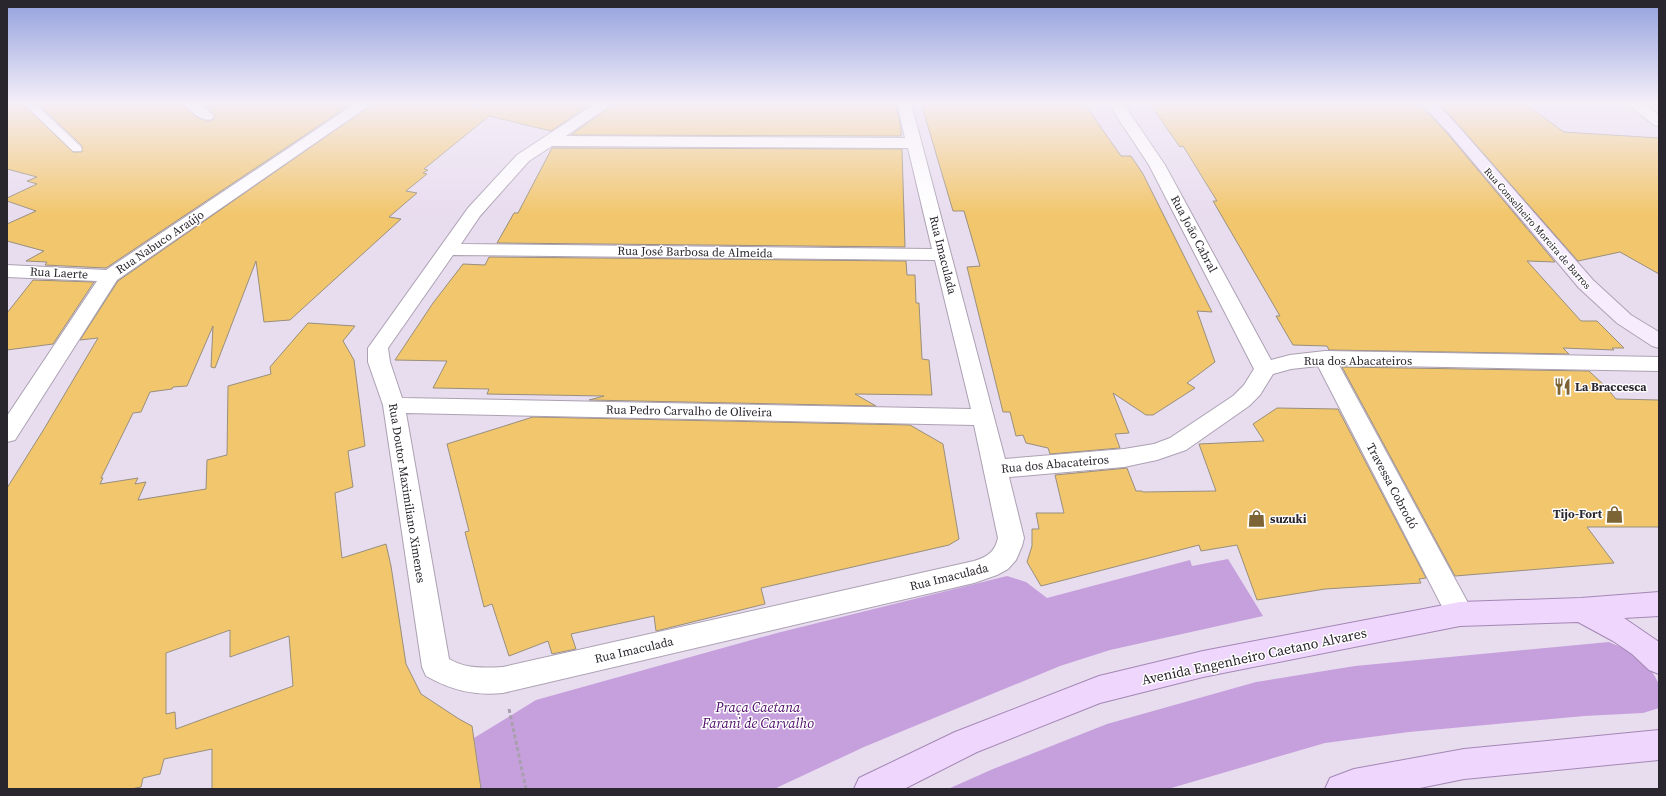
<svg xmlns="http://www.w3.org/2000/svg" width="1666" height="796" font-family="'Source Serif 4',serif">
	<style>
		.green { fill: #c6a0dc }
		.building { fill: #f2c66c; stroke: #988f7d; fill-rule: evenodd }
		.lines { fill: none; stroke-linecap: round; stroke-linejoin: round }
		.lane-casing { stroke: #aca1b3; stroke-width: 1 }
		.street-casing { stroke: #aca1b3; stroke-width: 2 }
		.secondary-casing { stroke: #aca1b3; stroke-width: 2 }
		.primary-casing { stroke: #a387b4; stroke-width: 2 }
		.path { stroke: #a99faf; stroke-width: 3; stroke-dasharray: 4 2.5; stroke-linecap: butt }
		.lane { fill: #fff; fill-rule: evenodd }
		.street { fill: #fff; fill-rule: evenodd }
		.secondary { fill: #f7ebfe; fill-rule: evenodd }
		.primary { fill: #efd6fd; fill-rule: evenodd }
		.labels { text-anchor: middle; stroke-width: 3; stroke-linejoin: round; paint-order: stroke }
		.far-street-label { font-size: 10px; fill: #2a262d; stroke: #fff }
		.street-label { font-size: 12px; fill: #2a262d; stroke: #fff }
		.poi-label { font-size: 12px; font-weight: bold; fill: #2a262d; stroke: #fff; text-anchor: start }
		.near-street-label { font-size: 14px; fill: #2a262d; stroke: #fff }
		.near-park-label { font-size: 14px; font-style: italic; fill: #4d0a68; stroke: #fff }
	</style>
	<rect width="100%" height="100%" fill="#e8dcef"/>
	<g class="green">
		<path d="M 1228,559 L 1263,616 L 1110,650 L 1060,666 L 864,747 L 774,789 L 481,789 L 474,738 L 536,700 L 777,633 L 1007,576 L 1026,582 L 1047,598 L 1190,560 L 1192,566 Z"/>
		<path d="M 1609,642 L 1644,657 L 1659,684 L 1659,708 L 1643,713 L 1584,716 L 1409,732 L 1325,743 L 1168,789 L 948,789 L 993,769 L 1107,724 L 1256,682 L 1355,666 Z"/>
	</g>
	<g class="building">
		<path d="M 7,103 L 22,103 L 73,152 L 82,152 L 82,146 L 37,103 L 183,103 L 196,117 L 208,121 L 213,120 L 215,116 L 203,103 L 353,103 L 106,268 L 45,265 L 47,262 L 26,261 L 44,251 L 7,241 L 7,224 L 36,211 L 7,201 L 7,198 L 37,184 L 27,181 L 37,177 L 7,169 Z"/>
		<path d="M 374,103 L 465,103 L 479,106 L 479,103 L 593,103 L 551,131 L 489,116 L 424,169 L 428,170 L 423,173 L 427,174 L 406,191 L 417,193 L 389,217 L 401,219 L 290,320 L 264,322 L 256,261 L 215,368 L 211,367 L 213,326 L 187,386 L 173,387 L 172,389 L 150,392 L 141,412 L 133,413 L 101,478 L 103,478 L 100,484 L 138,478 L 135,484 L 146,482 L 138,500 L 206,489 L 207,460 L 227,455 L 228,386 L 271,374 L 270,367 L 308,323 L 355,326 L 343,341 L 354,360 L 365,446 L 348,451 L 353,487 L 335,493 L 342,558 L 386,544 L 391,566 L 406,664 L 421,694 L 459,719 L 472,726 L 481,789 L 212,789 L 212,749 L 164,759 L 160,774 L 143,778 L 141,787 L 131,789 L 7,789 L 7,488 L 44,429 L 98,338 L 80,340 L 118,281 ZM 230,630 L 230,657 L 289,636 L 293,686 L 176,729 L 175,712 L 166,714 L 166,653 Z"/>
		<path d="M 615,103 L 896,103 L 901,128 L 901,136 L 571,135 Z"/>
		<path d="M 921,103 L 1084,103 L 1121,156 L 1131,156 L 1143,174 L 1212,312 L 1197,311 L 1215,362 L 1187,383 L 1195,388 L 1153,415 L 1146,415 L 1113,393 L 1129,433 L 1115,434 L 1120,448 L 1050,454 L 1048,448 L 1026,443 L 1023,435 L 1016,436 L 1010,412 L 1003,412 L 967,267 L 980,266 L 964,211 L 953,211 Z"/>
		<path d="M 1149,103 L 1419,103 L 1447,133 L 1555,262 L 1527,261 L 1581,321 L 1597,321 L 1624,348 L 1612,348 L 1614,350 L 1563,348 L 1569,354 L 1329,350 L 1327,346 L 1293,345 L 1276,316 L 1280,316 L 1213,201 L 1217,201 L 1183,146 L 1180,147 Z"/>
		<path d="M 1439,103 L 1524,103 L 1564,132 L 1659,138 L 1659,274 L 1620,252 L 1578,261 Z"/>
		<path d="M 552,148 L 902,149 L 905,247 L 497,243 L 514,213 L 518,213 Z"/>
		<path d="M 489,257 L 906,261 L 907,275 L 915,275 L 916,303 L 919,303 L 922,359 L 929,360 L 932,395 L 855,394 L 876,406 L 589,400 L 604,396 L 487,394 L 489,389 L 433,388 L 447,361 L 395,360 L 433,303 L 463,264 L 485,265 Z"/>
		<path d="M 33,280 L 94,282 L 53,344 L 7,350 L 7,313 Z"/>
		<path d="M 1342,367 L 1589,371 L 1605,386 L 1616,399 L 1659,400 L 1659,527 L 1587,527 L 1614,563 L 1455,576 Z"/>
		<path d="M 1277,408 L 1338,409 L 1426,578 L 1419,579 L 1421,583 L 1325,589 L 1257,600 L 1237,545 L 1201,551 L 1199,545 L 1041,586 L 1027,562 L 1032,546 L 1032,529 L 1039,529 L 1036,513 L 1064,513 L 1055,475 L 1127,468 L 1136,491 L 1142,491 L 1143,492 L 1216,491 L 1199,444 L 1264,441 L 1253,424 Z"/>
		<path d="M 533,417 L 910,425 L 943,444 L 959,539 L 949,545 L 761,588 L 765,604 L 656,631 L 654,616 L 571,634 L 576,649 L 552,654 L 548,641 L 509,656 L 492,604 L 484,607 L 465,532 L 469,531 L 447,444 Z"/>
	</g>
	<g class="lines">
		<defs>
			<path id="lane" d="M 23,103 L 34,103 L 81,147 L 82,149 L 81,151 L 73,151 Z"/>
			<g id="street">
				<path d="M 184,103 L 200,103 L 214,116 L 212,119 C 202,122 190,112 184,103 Z"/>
				<path d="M 356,103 L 373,103 L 117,280 L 15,440 L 7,442 L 7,416 L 97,281 L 7,277 L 7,265 L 106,270 Z"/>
				<path d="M 596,103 L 614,103 L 566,136 L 905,138 L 897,103 L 911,103 L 1005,459 L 1124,449 L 1154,444 L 1170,438 L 1233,396 L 1244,385 L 1254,369 L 1149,165 L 1108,103 L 1123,103 L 1165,165 L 1271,360 L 1290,355 L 1325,351 L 1659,357 L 1659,371 L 1339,365 L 1474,614 L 1470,622 L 1460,626 L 1450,622 L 1318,366 L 1291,369 L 1273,374 L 1260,395 L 1249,406 L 1186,450 L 1157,460 L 1124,467 L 1009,477 L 1024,538 L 1022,546 L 1016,560 L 1008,569 L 997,575 L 974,583 L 503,693 C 474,696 451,690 426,676 L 422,667 L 383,405 L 368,362 L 368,348 L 468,208 L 517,155 ZM 552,146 L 908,148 L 932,249 L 461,244 L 480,216 L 529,161 ZM 453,255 L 935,260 L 971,409 L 402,398 L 390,362 L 388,348 ZM 406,413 L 974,425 L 998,538 C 995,552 987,557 974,561 L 503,667 C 484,668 466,669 449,659 Z"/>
				<path d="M 1626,103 L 1643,103 L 1659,115 L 1659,126 L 1654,125 Z"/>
			</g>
			<path id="secondary" d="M 1420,103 L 1436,103 L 1458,126 L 1593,280 L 1631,315 L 1659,332 L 1659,348 L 1652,346 L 1617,323 L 1579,288 L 1448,132 Z"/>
			<g id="primary">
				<path d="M 1659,592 L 1659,616 L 1624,618 L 1659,642 L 1659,674 L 1649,670 L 1632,654 L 1613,641 L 1578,622 L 1460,626 L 1203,677 L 1100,703 L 977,752 L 904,789 L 854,789 L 859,778 L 955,732 L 1099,676 L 1203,651 L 1460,602 L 1581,598 Z"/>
				<path d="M 1659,730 L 1659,760 L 1464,779 L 1415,789 L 1325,789 L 1330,778 L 1354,769 L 1464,749 Z"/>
			</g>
		</defs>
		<use href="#lane" class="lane-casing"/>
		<use href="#street" class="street-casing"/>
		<use href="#secondary" class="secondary-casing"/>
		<use href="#primary" class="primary-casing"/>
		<path class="path" d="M 509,709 L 526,789"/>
		<use href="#lane" class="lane"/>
		<use href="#street" class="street"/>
		<use href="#secondary" class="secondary"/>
		<use href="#primary" class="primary"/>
	</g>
	<linearGradient id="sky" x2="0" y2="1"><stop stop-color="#93a1de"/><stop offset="0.48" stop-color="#f5eff8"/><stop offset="1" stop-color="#f5eff8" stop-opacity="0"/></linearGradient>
	<rect width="1666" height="215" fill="url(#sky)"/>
	<defs>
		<symbol id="restaurant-bare" viewBox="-9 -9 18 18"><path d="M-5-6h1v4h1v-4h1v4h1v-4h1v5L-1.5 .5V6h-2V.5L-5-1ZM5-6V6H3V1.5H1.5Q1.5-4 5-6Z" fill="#7c6435" stroke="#fff" stroke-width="2.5" paint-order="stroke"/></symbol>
		<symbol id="shop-bare" viewBox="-9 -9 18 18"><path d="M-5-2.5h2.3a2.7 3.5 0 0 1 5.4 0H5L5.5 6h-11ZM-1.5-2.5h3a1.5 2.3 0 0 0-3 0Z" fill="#7c6435" stroke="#fff" stroke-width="2.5" paint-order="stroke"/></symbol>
	</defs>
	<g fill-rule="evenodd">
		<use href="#restaurant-bare" x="1550" y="374" width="25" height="25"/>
		<use href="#shop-bare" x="1602" y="502" width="25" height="25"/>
		<use href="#shop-bare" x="1244" y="506" width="25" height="25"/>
	</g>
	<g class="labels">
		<g class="far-street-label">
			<text transform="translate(1538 228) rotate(49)" y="4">Rua Conselheiro Moreira de Barros</text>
		</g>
		<g class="street-label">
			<text transform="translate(1194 234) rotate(62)" y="4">Rua João Cabral</text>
			<text transform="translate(160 242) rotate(-34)" y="4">Rua Nabuco Araújo</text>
			<text transform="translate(695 252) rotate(1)" y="4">Rua José Barbosa de Almeida</text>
			<text transform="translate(943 255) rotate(76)" y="4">Rua Imaculada</text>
			<text transform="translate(59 273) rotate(3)" y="4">Rua Laerte</text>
			<text x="1358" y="365">Rua dos Abacateiros</text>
			<text transform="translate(689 411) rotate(1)" y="4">Rua Pedro Carvalho de Oliveira</text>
			<text transform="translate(1055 464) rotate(-5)" y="4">Rua dos Abacateiros</text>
			<text transform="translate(1392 486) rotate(62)" y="4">Travessa Cobrodó</text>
			<text transform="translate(407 493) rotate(81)" y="4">Rua Doutor Maximiliano Ximenes</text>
			<text transform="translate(949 577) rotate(-14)" y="4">Rua Imaculada</text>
			<text transform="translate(634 650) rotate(-13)" y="4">Rua Imaculada</text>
		</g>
		<g class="poi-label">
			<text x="1575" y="391">La Braccesca</text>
			<text x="1602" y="518" text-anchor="end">Tijo-Fort</text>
			<text x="1270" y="523">suzuki</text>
		</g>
		<g class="near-street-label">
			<text transform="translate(1254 656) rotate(-12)" y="5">Avenida Engenheiro Caetano Alvares</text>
		</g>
		<g class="near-park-label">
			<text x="758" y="712">Praça Caetana<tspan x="758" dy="16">Farani de Carvalho</tspan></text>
		</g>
	</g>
	<rect width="1666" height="796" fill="none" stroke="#2a262d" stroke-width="16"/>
</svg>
